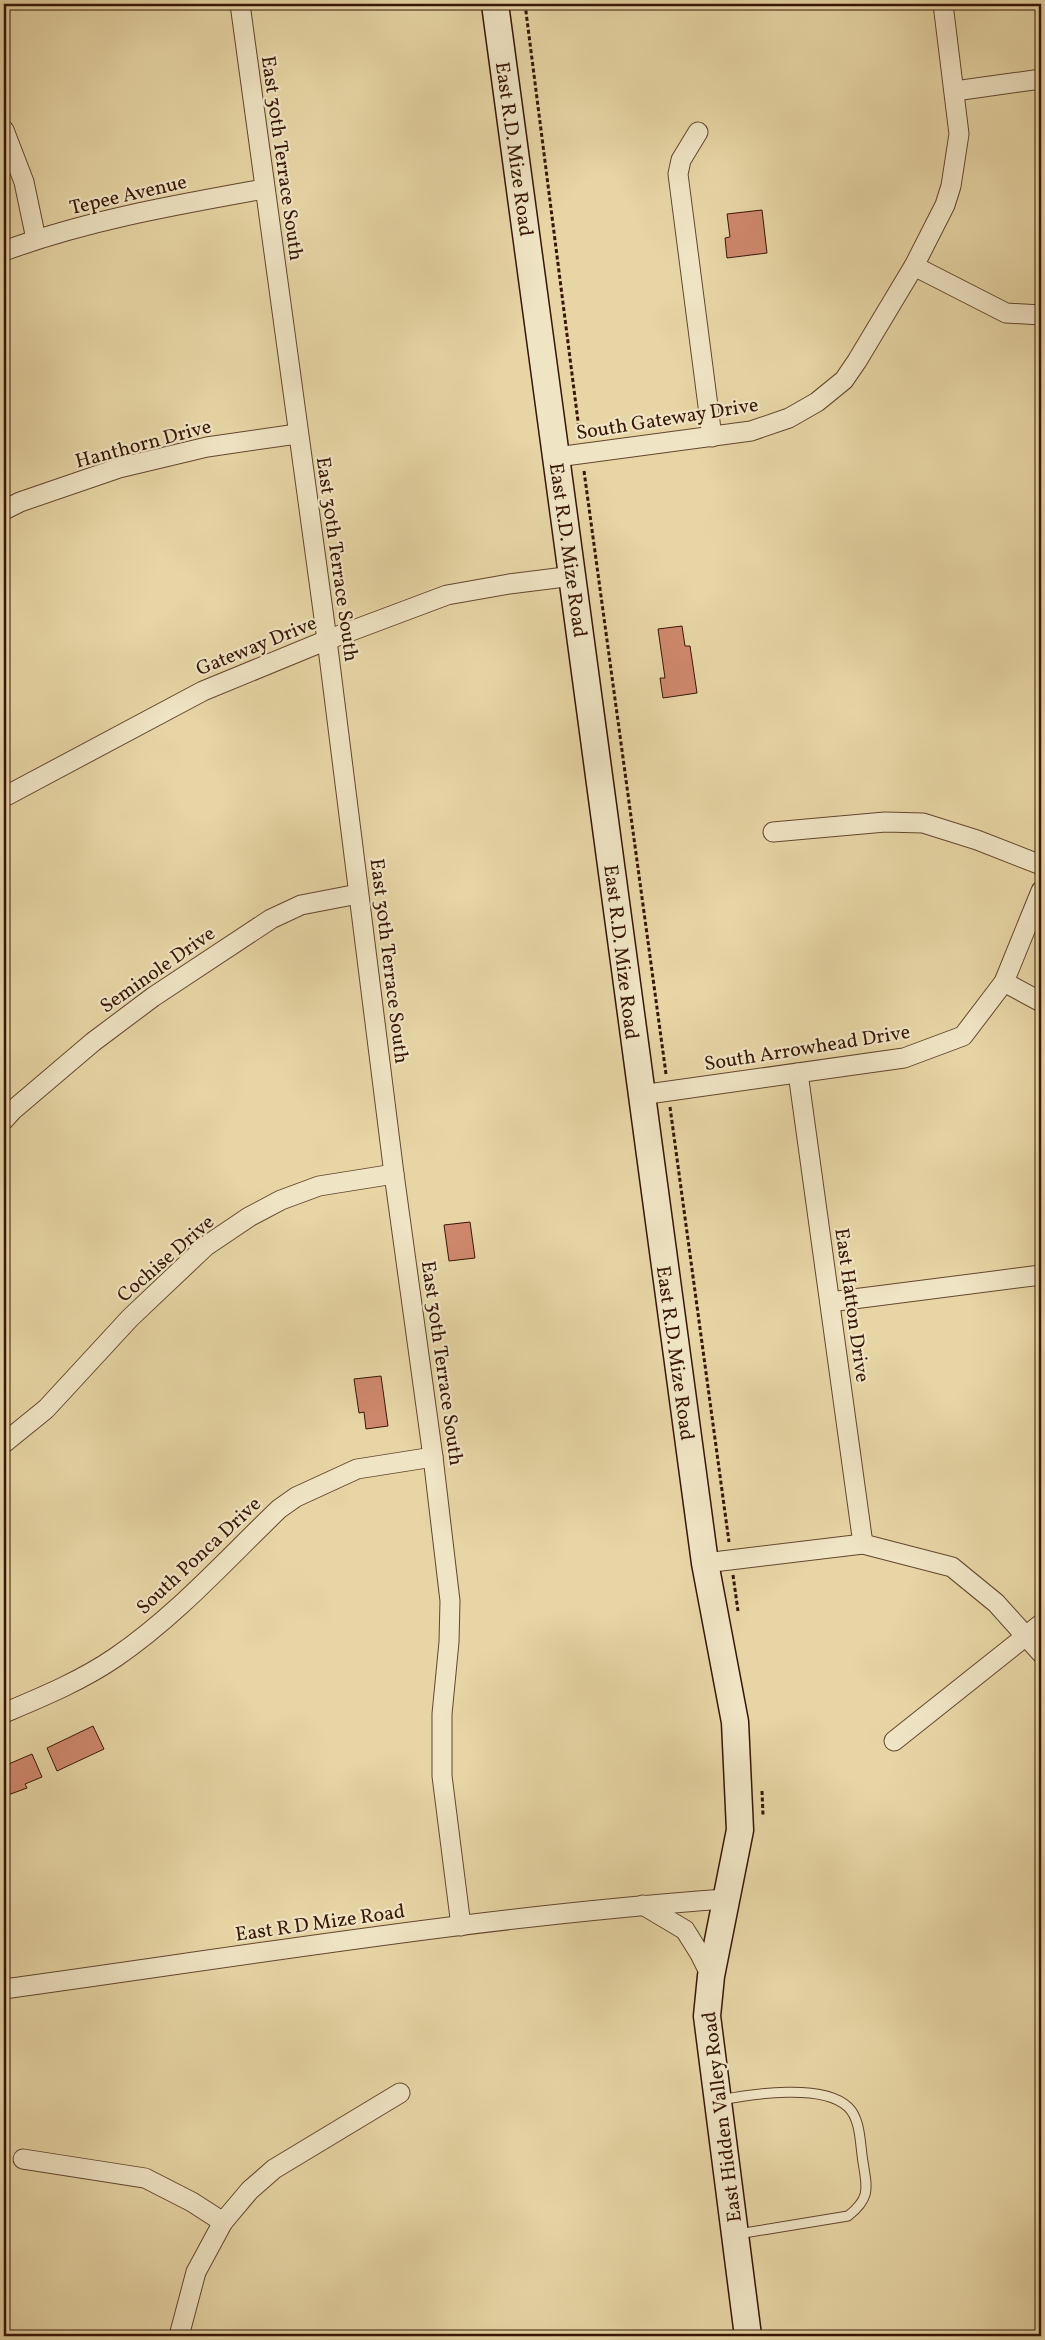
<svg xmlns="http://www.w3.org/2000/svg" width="1045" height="2340" font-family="Vollkorn,serif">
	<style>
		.building { fill: #cf886d; stroke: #371606 }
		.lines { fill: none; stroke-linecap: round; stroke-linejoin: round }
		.service-casing { stroke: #63462e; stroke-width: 11 }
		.minor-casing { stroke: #63462e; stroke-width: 21 }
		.secondary-casing { stroke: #371606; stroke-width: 29 }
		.path { stroke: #371606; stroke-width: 3; stroke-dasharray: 4 2.5; stroke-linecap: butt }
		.service { stroke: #efe4c4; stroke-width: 9 }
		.minor { stroke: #efe4c4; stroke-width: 19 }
		.secondary { stroke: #efe4c4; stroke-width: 26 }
		.labels { text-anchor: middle; stroke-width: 4.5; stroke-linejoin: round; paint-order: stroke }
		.street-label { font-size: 20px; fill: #371606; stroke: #efe4c4 }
	</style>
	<rect width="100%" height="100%" fill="#e7d5a5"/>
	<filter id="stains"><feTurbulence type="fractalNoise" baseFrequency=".004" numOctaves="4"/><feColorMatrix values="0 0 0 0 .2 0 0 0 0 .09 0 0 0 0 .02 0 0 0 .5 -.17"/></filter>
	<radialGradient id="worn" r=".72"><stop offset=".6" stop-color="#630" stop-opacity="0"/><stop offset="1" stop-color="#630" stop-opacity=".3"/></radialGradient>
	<g class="building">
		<path d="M 762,210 L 767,253 L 727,258 L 725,238 L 730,237 L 727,214 Z"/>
		<path d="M 682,626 L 685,646 L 690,646 L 697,693 L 663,698 L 660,678 L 665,678 L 658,629 Z"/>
		<path d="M 470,1222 L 475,1258 L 449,1261 L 444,1225 Z"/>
		<path d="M 381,1376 L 388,1426 L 366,1429 L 364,1412 L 359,1413 L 354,1379 Z"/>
		<path d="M 93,1726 L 104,1749 L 57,1771 L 47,1748 Z"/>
		<path d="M 32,1754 L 42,1777 L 25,1784 L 27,1788 L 8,1795 L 4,1789 L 4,1766 Z"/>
	</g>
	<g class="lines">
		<defs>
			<path id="service" d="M 721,2100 C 752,2094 823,2083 848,2107 C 861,2119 860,2145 863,2162 C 867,2188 871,2198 848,2216 L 738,2234"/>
			<g id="minor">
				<path d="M 240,4 L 327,640 L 394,1174 L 433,1457 L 450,1601 L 449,1642 L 442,1714 L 442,1776 L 461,1926"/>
				<path d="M 955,91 L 1041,79"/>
				<path d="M 4,130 L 24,182 L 36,239"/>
				<path d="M 698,132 L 681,160 L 678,174 L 712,437"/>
				<path d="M 4,251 C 88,220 176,205 264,189"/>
				<path d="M 914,266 L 1006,313 L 1041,315"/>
				<path d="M 557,457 L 751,431 L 789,418 L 817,402 L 844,380 L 857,361 L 914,266 L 945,205 L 951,186 L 959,134 L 943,4"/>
				<path d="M 4,510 L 20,502 L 119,468 L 207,447 L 297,434"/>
				<path d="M 4,797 L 203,691 L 327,640 L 447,595 L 509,584 L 573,576"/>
				<path d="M 773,832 L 885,822 L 923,823 L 977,840 L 1041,865"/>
				<path d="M 1004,982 L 1041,1002"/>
				<path d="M 798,1073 L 863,1544"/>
				<path d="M 641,1095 L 904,1058 L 963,1036 L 1004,982 L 1041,891"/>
				<path d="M 4,1120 L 13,1110 L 93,1042 L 153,997 L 271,919 L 301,905 L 358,894"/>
				<path d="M 830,1302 L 1041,1275"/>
				<path d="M 4,1443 L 46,1409 L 130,1318 L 206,1246 L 249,1217 L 281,1200 L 319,1186 L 394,1174"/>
				<path d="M 705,1563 L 863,1544 L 952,1567 L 996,1603 L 1041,1653"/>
				<path d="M 4,1713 C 42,1697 81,1681 116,1657 C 176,1616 226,1560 279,1509 L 296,1497 L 357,1469 L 433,1457"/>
				<path d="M 894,1741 L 1041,1624"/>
				<path d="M 643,1905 L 685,1930 L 700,1954 L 711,1976"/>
				<path d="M 4,1989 C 244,1956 484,1916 726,1899"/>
				<path d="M 23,2159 L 145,2178 L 192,2202 L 223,2222"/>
				<path d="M 179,2336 L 196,2272 L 223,2222 L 250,2190 L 274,2169 L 400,2093"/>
			</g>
			<path id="secondary" d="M 495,4 L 705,1563 L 735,1722 L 740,1830 L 711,1976 L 707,2016 L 748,2336"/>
		</defs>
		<use href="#service" class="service-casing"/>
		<use href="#minor" class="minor-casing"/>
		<use href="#secondary" class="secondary-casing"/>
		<g class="path">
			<path d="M 525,4 L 580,437"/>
			<path d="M 584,471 L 666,1074"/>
			<path d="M 670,1107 L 729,1542"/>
			<path d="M 733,1575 L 738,1611"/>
			<path d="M 762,1791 L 763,1815"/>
		</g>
		<use href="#service" class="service"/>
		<use href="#minor" class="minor"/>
		<use href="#secondary" class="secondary"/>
	</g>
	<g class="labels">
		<g class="street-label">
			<text transform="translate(515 149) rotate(82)" y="7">East R.D. Mize Road</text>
			<text transform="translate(283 158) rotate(82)" y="7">East 30th Terrace South</text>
			<text transform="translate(128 194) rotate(-13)" y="7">Tepee Avenue</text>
			<text transform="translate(667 418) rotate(-9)" y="7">South Gateway Drive</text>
			<text transform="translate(143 443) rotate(-15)" y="7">Hanthorn Drive</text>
			<text transform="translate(569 550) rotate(82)" y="7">East R.D. Mize Road</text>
			<text transform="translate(338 559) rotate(82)" y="7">East 30th Terrace South</text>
			<text transform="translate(256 645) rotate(-22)" y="7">Gateway Drive</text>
			<text transform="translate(622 952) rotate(83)" y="7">East R.D. Mize Road</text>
			<text transform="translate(390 961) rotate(83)" y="7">East 30th Terrace South</text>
			<text transform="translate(157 969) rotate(-35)" y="7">Seminole Drive</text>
			<text transform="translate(807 1047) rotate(-9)" y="7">South Arrowhead Drive</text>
			<text transform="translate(165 1258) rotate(-41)" y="7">Cochise Drive</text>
			<text transform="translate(853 1305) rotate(82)" y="7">East Hatton Drive</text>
			<text transform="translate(676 1353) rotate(82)" y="7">East R.D. Mize Road</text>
			<text transform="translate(443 1363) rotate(82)" y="7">East 30th Terrace South</text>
			<text transform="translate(198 1555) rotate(-43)" y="7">South Ponca Drive</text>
			<text transform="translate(320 1922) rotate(-8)" y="7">East R D Mize Road</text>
			<text transform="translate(721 2117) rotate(-97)" y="7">East Hidden Valley Road</text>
		</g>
	</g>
	<rect width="1045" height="2340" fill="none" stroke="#e7d5a5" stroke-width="20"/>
	<rect x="5" y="5" width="1035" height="2330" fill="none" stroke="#371606" stroke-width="2.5"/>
	<rect x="10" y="10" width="1025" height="2320" fill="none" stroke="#371606"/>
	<rect width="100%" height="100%" filter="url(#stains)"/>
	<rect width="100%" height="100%" fill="url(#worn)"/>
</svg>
